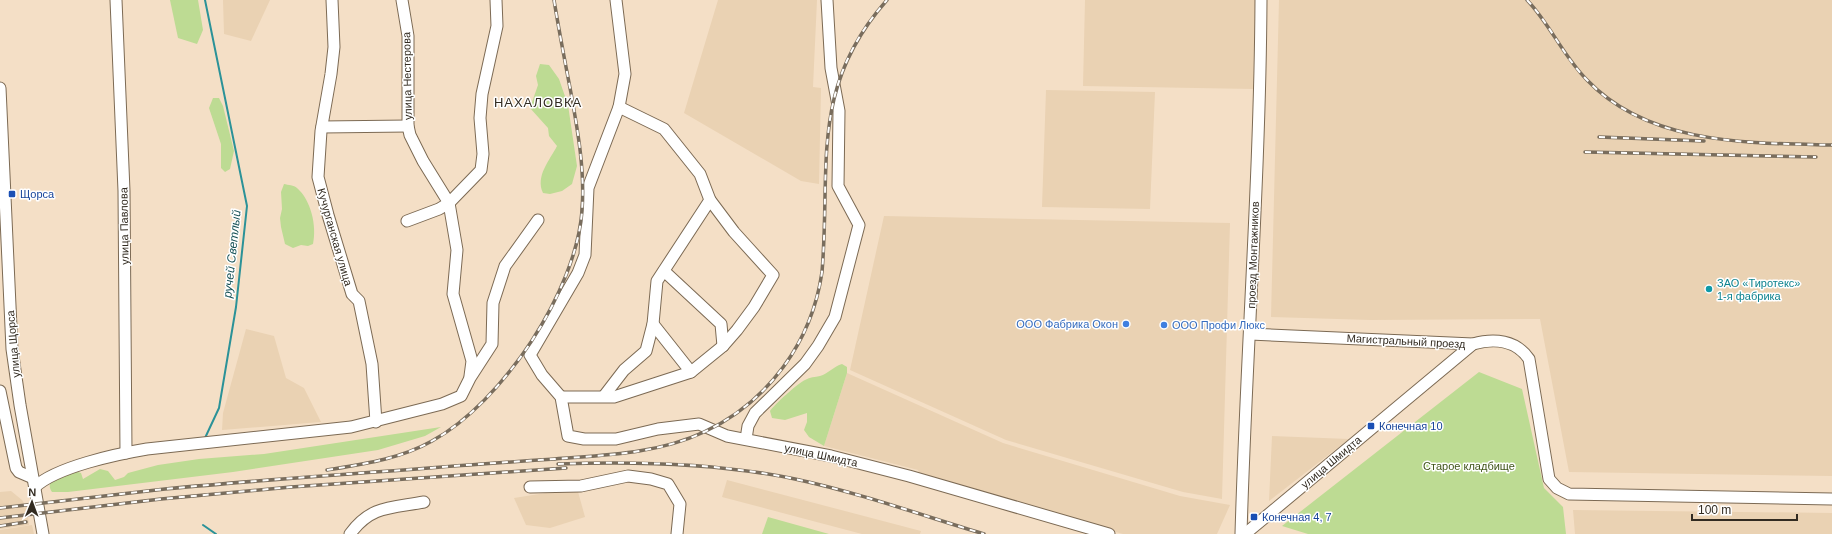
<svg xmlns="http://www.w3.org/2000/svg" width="1832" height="534" font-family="Helvetica,sans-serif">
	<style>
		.built { fill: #ead2b3 }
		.green { fill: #bddb93 }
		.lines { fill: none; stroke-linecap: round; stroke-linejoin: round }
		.stream { stroke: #2b9298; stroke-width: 2 }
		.minor-casing { stroke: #7c6a54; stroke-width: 13 }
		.minor { stroke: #fff; stroke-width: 11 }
		.rail-casing { stroke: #796d5d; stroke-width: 3.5 }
		.rail { stroke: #fff; stroke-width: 2; stroke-dasharray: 6; stroke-linecap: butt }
		.transit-dot { fill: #1a4fb4; stroke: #fff; stroke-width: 1.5 }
		.culture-dot { fill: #0f9aa8; stroke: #fff; stroke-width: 1.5 }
		.shop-dot { fill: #3f7fe0; stroke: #fff; stroke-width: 1.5 }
		.labels { text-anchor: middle; stroke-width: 3; stroke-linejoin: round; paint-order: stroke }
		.street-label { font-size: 11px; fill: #322b21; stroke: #fff }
		.transit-label { font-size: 11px; fill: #164399; stroke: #fff; text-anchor: start }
		.culture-label { font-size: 11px; fill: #0d838f; stroke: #fff; text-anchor: start }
		.shop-label { font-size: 11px; fill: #366cbe; stroke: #fff; text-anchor: end }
		.park-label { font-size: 11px; fill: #40551a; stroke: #fff }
		.water-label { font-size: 12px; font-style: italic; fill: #165156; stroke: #fff }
		.quarter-label { font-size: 13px; letter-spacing: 1px; fill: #322b21; stroke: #fff }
	</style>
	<rect width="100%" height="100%" fill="#f4dfc6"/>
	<g class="built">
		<path d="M 223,0 L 270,0 L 251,41 L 224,34 Z"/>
		<path d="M 718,0 L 817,0 L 813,87 L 821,88 L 819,184 L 801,181 L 684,113 Z"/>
		<path d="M 1085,0 L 1255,0 L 1253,89 L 1083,86 Z"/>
		<path d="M 1279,0 L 1832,0 L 1832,476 L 1569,472 L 1540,319 L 1371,320 L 1271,317 Z"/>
		<path d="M 1046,90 L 1155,92 L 1150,209 L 1042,207 Z"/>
		<path d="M 884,216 L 1230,223 L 1222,499 L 1183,492 L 1006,440 L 850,370 Z"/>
		<path d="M 246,329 L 274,336 L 286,378 L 304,388 L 321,422 L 222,430 L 223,413 Z"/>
		<path d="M 847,373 L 1003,443 L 1180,496 L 1230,505 L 1217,534 L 1123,534 L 921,479 L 918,470 L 824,446 Z"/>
		<path d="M 1272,436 L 1349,439 L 1269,501 Z"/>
		<path d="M 727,480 L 921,531 L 920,534 L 862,534 L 722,497 Z"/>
		<path d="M 577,488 L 585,517 L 550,528 L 526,525 L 514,498 Z"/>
		<path d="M 11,491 L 22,500 L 27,508 L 29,525 L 0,529 L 0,492 Z"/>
		<path d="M 1573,510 L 1832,513 L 1832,534 L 1575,534 Z"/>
		<path d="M 32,525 L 34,534 L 0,534 L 0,530 Z"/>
	</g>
	<g class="green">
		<path d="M 170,0 L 198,0 L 203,30 L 197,44 L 178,38 Z"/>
		<path d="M 540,64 L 549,65 L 559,79 L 568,105 L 577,166 L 572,184 L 562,191 L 550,194 L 543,193 C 535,176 550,160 557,146 L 549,136 L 548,128 L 530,108 L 538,85 L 536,76 Z"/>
		<path d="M 213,98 L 219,98 L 223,106 L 234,151 L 230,169 L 225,172 L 221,168 L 221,144 L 209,108 Z"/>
		<path d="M 284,184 C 288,185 294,185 297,188 C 311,200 317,226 313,244 L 308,246 L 301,245 L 293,248 L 285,244 L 281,227 L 280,218 L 282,209 L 281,192 Z"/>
		<path d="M 842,364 L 847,367 L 847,373 L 824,446 L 809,437 L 804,430 L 807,422 L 807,413 L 785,420 L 772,418 L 770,411 C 774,405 798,383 805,380 C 810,377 815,377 820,376 C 828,374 834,366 842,364 Z"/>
		<path d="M 1479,372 L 1522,389 L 1544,488 L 1563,507 L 1566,534 L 1308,534 L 1282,526 Z"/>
		<path d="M 441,427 L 425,436 L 378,450 L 233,472 L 68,492 L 52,492 C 49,488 49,484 52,480 L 75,471 L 81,473 L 83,479 L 100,469 L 108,471 L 115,480 L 124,477 L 128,473 L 158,465 L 199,459 L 264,454 Z"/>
		<path d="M 768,517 L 829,534 L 762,534 Z"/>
	</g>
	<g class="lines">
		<g class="stream">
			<path d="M 205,0 L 247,206 L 236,307 L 219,408 L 205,438"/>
			<path d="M 203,525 L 216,534"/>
		</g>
		<defs>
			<g id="minor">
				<path d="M 116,0 L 124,191 L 126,453"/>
				<path d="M 332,0 L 334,47 L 331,74 L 321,131 L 318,177 L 328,215 L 352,294 L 359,301 L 372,364 L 376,422"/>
				<path d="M 402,0 L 408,36 L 408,126 L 410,135 L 423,161 L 449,203 L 457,250 L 453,294 L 472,361 L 470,376"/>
				<path d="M 616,0 L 625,74 L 619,107 L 588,188 L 585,255 L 578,273 L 530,355 L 542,375 L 561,397 L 568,436 L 584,439 L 616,439 L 658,429 L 699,424 L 727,436 L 831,456 L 909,476 L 1109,534"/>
				<path d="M 0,88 L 12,349 L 20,405 L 43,534"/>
				<path d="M 322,127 L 408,126"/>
				<path d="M 407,221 L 439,209 L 449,203 L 481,170 L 483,154 L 480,118 L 482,94 L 497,26 L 496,0"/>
				<path d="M 664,271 L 721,324 L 723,346"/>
				<path d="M 653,324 L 691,372"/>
				<path d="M 1250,334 L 1473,344 C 1494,338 1516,340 1529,359 L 1549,479 L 1557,488 L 1569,494 L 1832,499"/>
				<path d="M 0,391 L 16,468 L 19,472 L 33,478"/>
				<path d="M 604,396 L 624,370 L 646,351 L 653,324 L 657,281 L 710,200"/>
				<path d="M 561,397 L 614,397 L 691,372 L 723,346 L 737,330 L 754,307 L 773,275 L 734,232 L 710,200 L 700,174 L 664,129 L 619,107"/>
				<path d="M 746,439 L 748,426 L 755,413 L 805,364 L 818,346 L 835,317 L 859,225 L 838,186 L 839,111 L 831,68 L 827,0"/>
				<path d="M 35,487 C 56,467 117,454 147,449 L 351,427 L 442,404 L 461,396 L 470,378 L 492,344 L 493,303 L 505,266 L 538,220"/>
				<path d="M 530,487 L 581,486 L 628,476 L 651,479 L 668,484 L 680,504 L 677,534"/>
				<path d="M 350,534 C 371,505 392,508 424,502"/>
				<path d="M 1241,534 C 1246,356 1260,178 1261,0"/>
				<path d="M 1245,534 L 1473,344"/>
			</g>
		</defs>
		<use href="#minor" class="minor-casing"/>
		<use href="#minor" class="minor"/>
		<defs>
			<g id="rail">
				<path d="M 1527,0 C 1550,24 1563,56 1587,80 C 1649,145 1748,143 1832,145"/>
				<path d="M 1599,137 L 1704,141"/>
				<path d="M 1585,152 L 1816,157"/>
				<path d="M 558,464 C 636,461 718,463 795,479 C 860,493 921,515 984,534"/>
				<path d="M 327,470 C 364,464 400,459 432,441 C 503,402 576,291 582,211 C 585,171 578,132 571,93 C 565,62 559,31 554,0"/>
				<path d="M 0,508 C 55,502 110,495 165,489 C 249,481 333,475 417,469 C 463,465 509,462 555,459 C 606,455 657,454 704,432 C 768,402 812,342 822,272 C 831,166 809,88 887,0"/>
				<path d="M 0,518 L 161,499 L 291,487 L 566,468"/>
				<path d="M 0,526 L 26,522"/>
			</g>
		</defs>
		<use href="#rail" class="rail-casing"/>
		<use href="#rail" class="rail"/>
	</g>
	<g class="transit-dot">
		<rect x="8" y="190" width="8" height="8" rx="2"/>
		<rect x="1367" y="422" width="8" height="8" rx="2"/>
		<rect x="1250" y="513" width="8" height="8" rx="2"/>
	</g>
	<circle class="culture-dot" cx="1709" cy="289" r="4"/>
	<g class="shop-dot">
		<circle cx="1126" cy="324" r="4"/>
		<circle cx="1164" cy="325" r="4"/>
	</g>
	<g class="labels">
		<g class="street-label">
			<text transform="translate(407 76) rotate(-91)" y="4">улица Нестерова</text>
			<text transform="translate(124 226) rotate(-91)" y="4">улица Павлова</text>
			<text transform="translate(335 237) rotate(74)" y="4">Кучурганская улица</text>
			<text transform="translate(1253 255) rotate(-88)" y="4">проезд Монтажников</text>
			<text transform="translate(1406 341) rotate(3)" y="4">Магистральный проезд</text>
			<text transform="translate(13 344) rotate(-95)" y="4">улица Щорса</text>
			<text transform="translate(821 455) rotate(12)" y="4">улица Шмидта</text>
			<text transform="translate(1331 462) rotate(-40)" y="4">улица Шмидта</text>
		</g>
		<g class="transit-label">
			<text x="20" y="198">Щорса</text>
			<text x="1379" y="430">Конечная 10</text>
			<text x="1262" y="521">Конечная 4, 7</text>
		</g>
		<g class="culture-label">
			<text x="1717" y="287">ЗАО «Тиротекс»<tspan x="1717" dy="13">1-я фабрика</tspan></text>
		</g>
		<g class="shop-label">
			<text x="1118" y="328">ООО Фабрика Окон</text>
			<text x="1172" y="329" text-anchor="start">ООО Профи Люкс</text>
		</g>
		<g class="park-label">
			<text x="1469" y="470">Старое кладбище</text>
		</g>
		<g class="water-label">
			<text transform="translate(232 254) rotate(-84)" y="4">ручей Светлый</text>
		</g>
		<g class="quarter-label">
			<text x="538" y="107">НАХАЛОВКА</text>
		</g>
	</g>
	<g transform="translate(32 502) rotate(1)" stroke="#ffffff" stroke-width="3" paint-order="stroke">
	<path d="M0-3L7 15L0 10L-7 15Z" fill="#322b21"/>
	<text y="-6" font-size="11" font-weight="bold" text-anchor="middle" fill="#322b21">N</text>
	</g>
	<path d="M1692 514v6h105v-6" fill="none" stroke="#322b21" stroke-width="2"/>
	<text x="1698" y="514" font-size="12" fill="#322b21" stroke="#ffffff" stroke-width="3" paint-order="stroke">100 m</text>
</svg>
